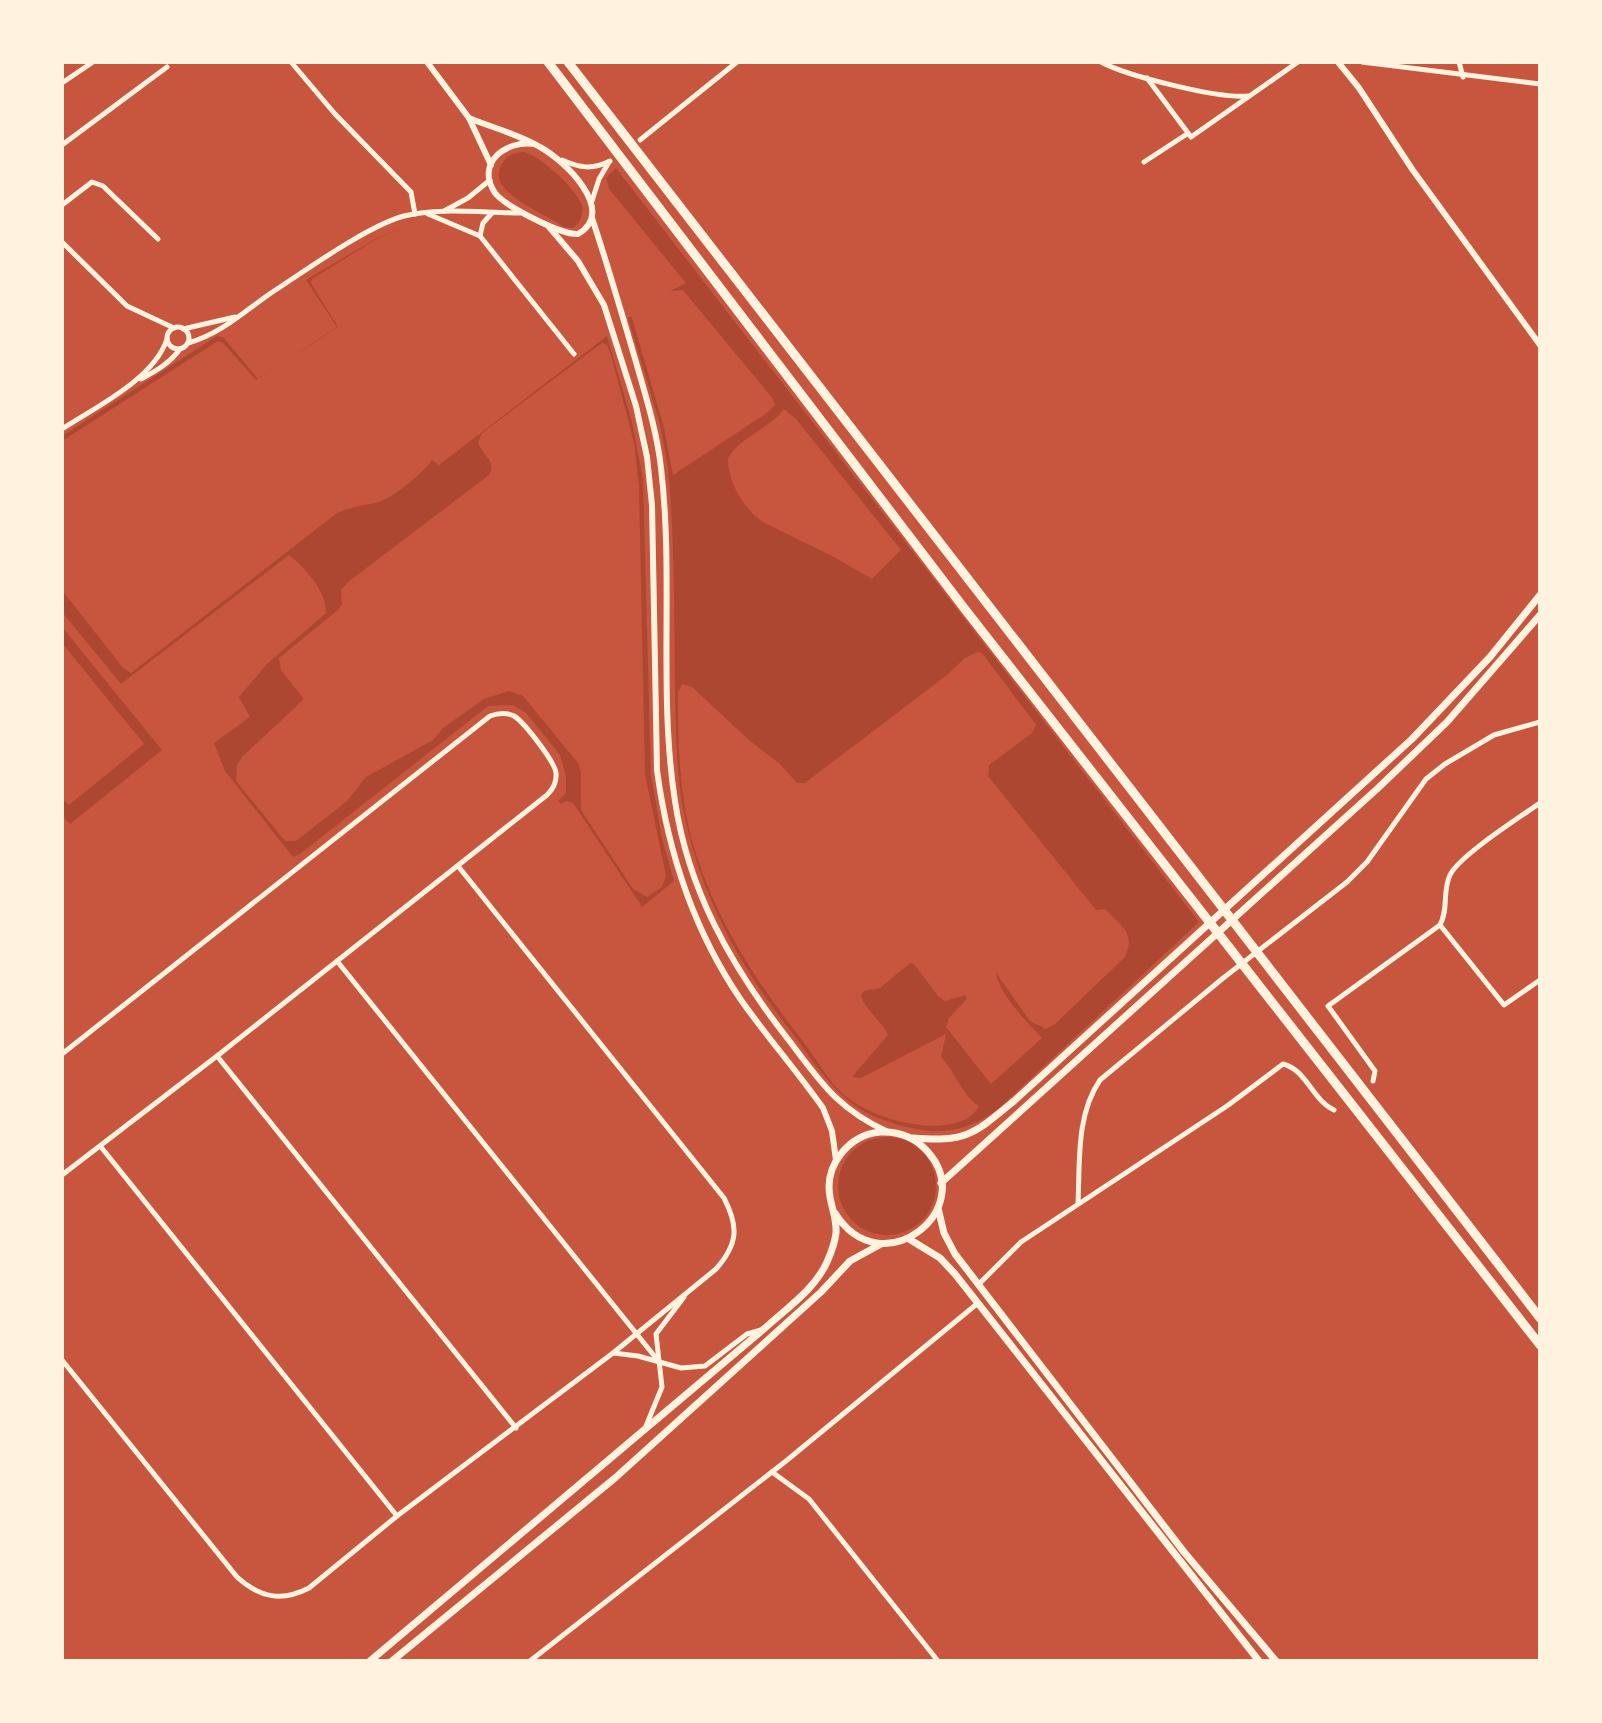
<svg xmlns="http://www.w3.org/2000/svg" width="1602" height="1723" font-family="'Varela Round',sans-serif">
	<style>
		.green { fill: #ae4732; fill-rule: evenodd }
		.lines { fill: none; stroke-linecap: round; stroke-linejoin: round }
		.minor { stroke: #fff3e0; stroke-width: 5 }
		.tertiary { stroke: #fff3e0; stroke-width: 6 }
		.secondary { stroke: #fff3e0; stroke-width: 7 }
		.motorway { stroke: #fff3e0; stroke-width: 9 }
	</style>
	<rect width="100%" height="100%" fill="#c8553d"/>
	<g class="green">
		<path d="M 524,152 C 540,156 576,188 582,205 C 584,214 580,223 573,228 L 564,227 C 546,214 489,193 500,168 C 505,156 512,153 524,152 Z"/>
		<path d="M 616,168 L 1199,922 L 998,1109 C 957,1139 924,1135 878,1118 C 839,1103 817,1066 793,1034 C 740,967 701,897 684,813 C 676,773 676,733 675,692 C 674,618 675,542 668,468 L 660,424 L 628,318 L 631,316 L 632,318 L 664,428 L 673,475 L 768,412 L 775,405 L 773,399 L 683,290 L 670,291 L 686,283 L 609,189 L 606,178 ZM 784,409 L 796,419 L 901,550 L 872,579 L 834,557 L 765,523 C 745,512 727,481 728,458 C 740,437 769,429 784,409 ZM 978,652 L 982,653 L 1036,725 L 1032,733 L 989,765 L 988,776 L 1096,910 L 1105,909 C 1121,926 1136,933 1125,957 L 1055,1024 L 1046,1029 L 1030,1021 L 996,973 C 999,994 1028,1023 1042,1038 L 991,1084 L 946,1027 L 949,1018 L 966,1000 L 966,995 L 945,1001 L 938,996 L 914,964 L 910,963 L 880,988 L 864,991 L 861,995 C 864,1009 882,1021 888,1035 L 852,1077 L 861,1078 L 946,1034 L 941,1057 C 955,1072 962,1095 979,1106 C 969,1126 939,1127 920,1125 C 893,1122 862,1111 842,1093 C 827,1079 817,1060 805,1044 C 756,981 716,922 693,844 C 679,795 678,743 678,693 L 682,684 L 692,687 L 750,741 L 780,764 L 797,783 L 805,783 L 947,675 L 965,658 Z"/>
		<path d="M 410,225 L 378,238 L 312,279 L 311,283 L 338,327 L 256,380 L 223,343 L 218,341 L 62,441 L 62,436 L 217,336 L 224,338 L 258,379 L 337,327 L 306,280 L 377,238 Z"/>
		<path d="M 607,336 L 632,422 L 643,479 L 651,775 L 662,838 L 674,881 L 642,907 L 573,803 L 566,801 L 561,804 L 558,801 L 566,793 L 566,776 L 560,755 L 526,713 L 513,705 L 488,706 L 300,854 L 293,857 L 225,771 L 214,743 L 250,717 L 239,697 L 267,664 L 326,613 C 326,590 306,569 289,555 L 121,684 L 62,612 L 62,590 L 123,668 L 131,673 L 337,513 C 355,505 366,506 381,501 C 395,496 424,472 432,460 L 439,465 ZM 602,343 L 607,345 L 611,355 L 634,442 L 639,486 L 645,774 L 666,876 L 662,887 L 647,897 L 633,889 L 581,810 L 581,772 L 578,763 L 523,696 L 509,691 L 484,699 L 443,728 L 433,740 L 366,777 L 347,801 L 296,841 L 285,841 L 236,781 L 237,765 L 242,757 L 304,699 L 281,670 L 279,658 L 338,610 L 342,604 L 341,590 L 348,582 L 489,475 C 497,460 482,456 478,442 L 482,433 Z"/>
		<path d="M 62,627 L 162,750 L 70,824 L 62,815 L 62,798 L 69,805 L 144,744 L 62,643 Z"/>
		<circle cx="887" cy="1186" r="49"/>
	</g>
	<g class="lines">
		<g class="minor">
			<path d="M 291,62 L 335,114 L 411,192 L 415,214"/>
			<path d="M 1101,62 C 1127,76 1219,99 1248,96"/>
			<path d="M 1362,62 L 1540,84"/>
			<path d="M 1459,62 L 1463,77"/>
			<path d="M 1147,78 L 1191,137 L 1298,62"/>
			<path d="M 62,83 L 93,62"/>
			<path d="M 640,140 L 737,62"/>
			<path d="M 62,145 L 167,67"/>
			<path d="M 562,160 C 580,168 592,170 610,161"/>
			<path d="M 1144,162 L 1187,134"/>
			<path d="M 592,201 L 599,179 L 609,162"/>
			<path d="M 62,205 L 92,182 L 103,186 L 158,239"/>
			<path d="M 444,211 L 468,198 L 490,180"/>
			<path d="M 428,214 L 480,236 L 574,354"/>
			<path d="M 480,236 L 483,223 L 492,213"/>
			<path d="M 62,242 L 127,306 L 174,328"/>
			<circle cx="178" cy="338" r="11"/>
			<path d="M 183,329 L 235,317"/>
			<path d="M 188,343 C 219,335 245,311 271,293 C 305,271 367,226 404,216 C 439,207 484,213 520,213"/>
			<path d="M 141,379 C 156,371 170,363 180,349"/>
			<path d="M 62,429 C 96,407 154,379 167,339"/>
			<path d="M 1440,925 L 1504,1005 L 1540,980"/>
			<path d="M 337,961 L 660,1363"/>
			<path d="M 62,1054 L 490,716 C 498,713 506,712 514,716 C 524,722 555,762 556,773 C 557,782 553,789 547,795 L 217,1056 L 62,1175"/>
			<path d="M 217,1056 L 516,1428"/>
			<path d="M 1373,1081 L 1375,1071 L 1328,1006 L 1440,925 C 1449,908 1442,892 1450,875 C 1459,856 1520,817 1540,803"/>
			<path d="M 101,1147 L 397,1516"/>
			<path d="M 1078,1203 C 1080,1162 1076,1115 1100,1080 L 1222,979 L 1347,882 L 1367,862 L 1426,779 L 1445,764 L 1494,735 L 1540,722"/>
			<path d="M 978,1285 L 1021,1242 L 1227,1106 L 1283,1064 C 1307,1070 1312,1100 1334,1110"/>
			<path d="M 613,1353 L 638,1356 L 681,1368 L 705,1366 L 747,1334 L 761,1330"/>
			<path d="M 62,1360 L 237,1577 C 260,1598 282,1602 309,1588 L 397,1516 L 613,1353 L 716,1269 C 738,1244 739,1227 724,1198 L 458,866"/>
			<path d="M 646,1426 L 662,1387 L 656,1334 L 684,1297"/>
			<path d="M 772,1472 L 809,1499 L 938,1661"/>
			<path d="M 530,1661 L 786,1461 L 978,1303"/>
		</g>
		<g class="tertiary">
			<path d="M 427,62 L 469,118 L 491,165"/>
			<path d="M 1338,62 L 1359,88 L 1412,169 L 1540,345"/>
			<path d="M 469,118 C 493,128 518,134 540,147 C 564,160 618,211 578,234 C 561,235 505,206 495,193 C 475,163 506,140 534,144"/>
			<path d="M 592,218 C 608,266 622,314 636,362 C 646,397 657,432 661,468 C 674,577 658,693 675,801 C 688,889 730,964 784,1034 C 819,1079 834,1107 888,1132"/>
			<path d="M 549,227 L 578,261 L 604,305 L 636,406 L 647,457 L 652,505 L 657,770 C 668,853 694,931 741,1000 C 767,1037 797,1071 823,1108 L 832,1131 L 836,1160"/>
		</g>
		<g class="secondary">
			<path d="M 913,1138 C 966,1142 973,1135 1014,1101 L 1412,739 L 1490,657 L 1540,595"/>
			<path d="M 941,1183 L 1377,789 L 1447,722 L 1540,615"/>
			<path d="M 938,1208 L 944,1233 L 955,1254 L 1184,1552 L 1276,1661"/>
			<path d="M 909,1239 L 940,1258 L 955,1274 L 1259,1661"/>
			<path d="M 370,1661 L 765,1328 C 787,1308 815,1289 827,1262 C 831,1253 835,1242 836,1233 C 837,1220 832,1209 830,1197 C 824,1165 849,1135 880,1132 C 899,1131 916,1138 928,1152 C 979,1210 881,1287 835,1213"/>
			<path d="M 392,1661 L 615,1478 L 821,1292 L 850,1261 L 881,1244"/>
		</g>
		<g class="motorway">
			<path d="M 548,62 L 964,608 L 1540,1345"/>
			<path d="M 568,62 L 1540,1318"/>
		</g>
	</g>
	<rect width="1602" height="1723" fill="none" stroke="#fff3e0" stroke-width="128"/>
</svg>
